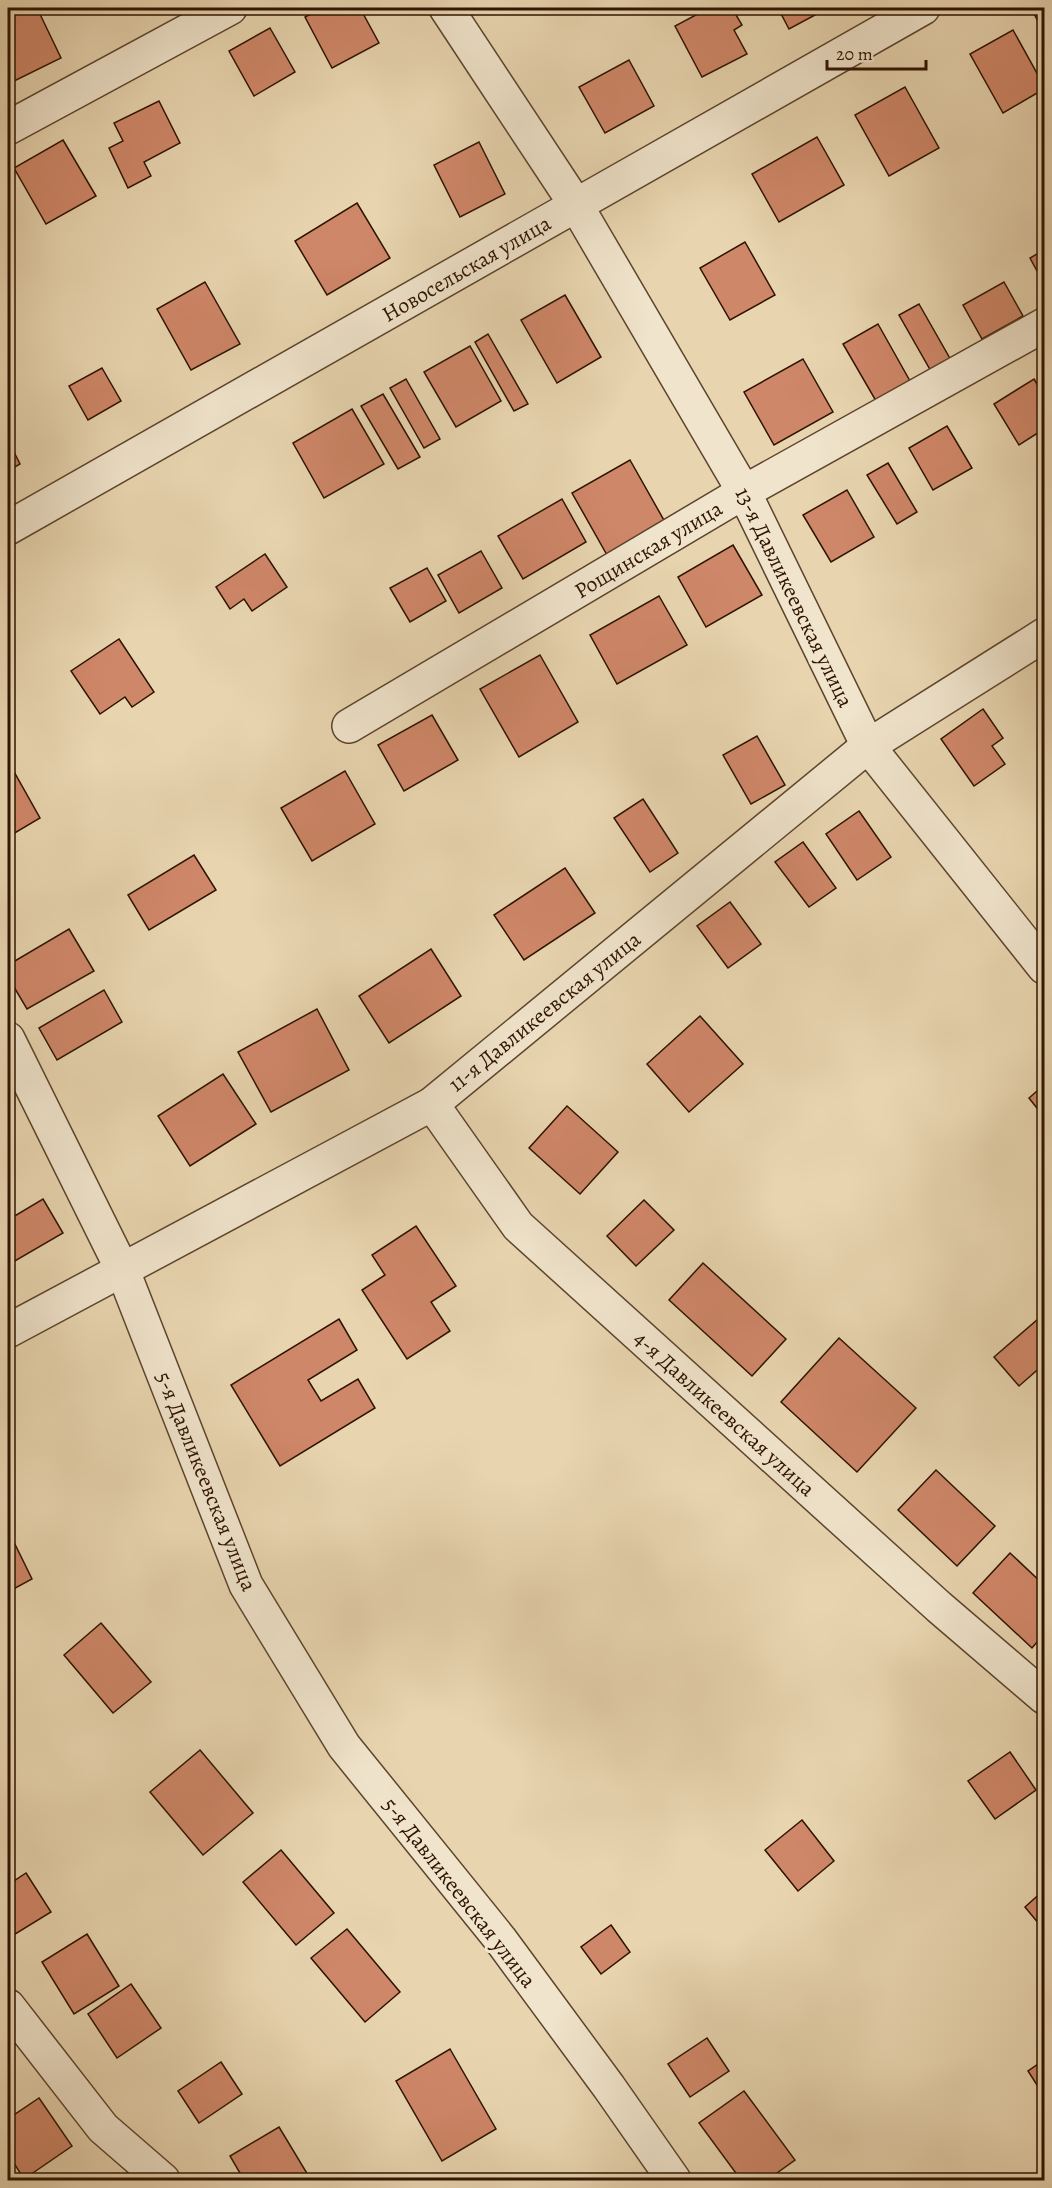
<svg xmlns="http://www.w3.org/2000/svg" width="1052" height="2188" font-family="Alegreya,serif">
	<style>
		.building { fill: #cf8769; stroke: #2e1300; stroke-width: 1.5 }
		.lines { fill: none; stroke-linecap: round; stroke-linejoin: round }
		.minor-casing { stroke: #5c442c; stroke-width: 36 }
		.tertiary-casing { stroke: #5c442c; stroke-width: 36 }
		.minor { stroke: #f0e4cc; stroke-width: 33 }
		.tertiary { stroke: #f0e4cc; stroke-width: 33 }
		.labels { text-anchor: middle; stroke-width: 6; stroke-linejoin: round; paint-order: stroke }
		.street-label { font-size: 22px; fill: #2e1300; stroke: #f0e4cc }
	</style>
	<rect width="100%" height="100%" fill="#e8d5b0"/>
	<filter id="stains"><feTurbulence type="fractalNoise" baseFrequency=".00333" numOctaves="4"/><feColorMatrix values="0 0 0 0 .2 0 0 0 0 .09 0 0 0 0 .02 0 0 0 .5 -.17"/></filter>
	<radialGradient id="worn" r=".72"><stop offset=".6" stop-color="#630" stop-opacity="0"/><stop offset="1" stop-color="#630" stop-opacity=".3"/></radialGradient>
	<g class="building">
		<path d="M 15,8 L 37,8 L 61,58 L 8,84 L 8,11 Z"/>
		<path d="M 322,8 L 360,8 L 379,43 L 332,68 L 305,17 Z"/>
		<path d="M 709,8 L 732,8 L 742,25 L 734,30 L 747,54 L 702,77 L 675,26 Z"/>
		<path d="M 778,8 L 828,8 L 789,29 Z"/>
		<path d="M 1037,8 L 1044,8 L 1044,33 L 1032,10 Z"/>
		<path d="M 270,28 L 295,72 L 254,96 L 229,51 Z"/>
		<path d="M 1013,30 L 1044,86 L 1044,89 L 1003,113 L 970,54 Z"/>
		<path d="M 629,60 L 654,106 L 605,133 L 579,87 Z"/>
		<path d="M 905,87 L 939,148 L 889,176 L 855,115 Z"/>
		<path d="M 159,101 L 180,143 L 144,162 L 151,176 L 128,188 L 109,148 L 123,141 L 114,123 Z"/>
		<path d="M 817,137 L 844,185 L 779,222 L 752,174 Z"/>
		<path d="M 63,140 L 96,196 L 46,224 L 14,168 Z"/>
		<path d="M 479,142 L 505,194 L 460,217 L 434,165 Z"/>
		<path d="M 357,203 L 390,258 L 327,295 L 295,241 Z"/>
		<path d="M 745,242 L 775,295 L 730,320 L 700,268 Z"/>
		<path d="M 1044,250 L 1044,284 L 1030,258 Z"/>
		<path d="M 205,282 L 240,344 L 191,370 L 157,309 Z"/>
		<path d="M 1004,282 L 1023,316 L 982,339 L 963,305 Z"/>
		<path d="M 565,295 L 601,357 L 557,383 L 521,320 Z"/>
		<path d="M 919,304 L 952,362 L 932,373 L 899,315 Z"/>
		<path d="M 878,324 L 910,381 L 876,401 L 843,344 Z"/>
		<path d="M 488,334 L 528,404 L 514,411 L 475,342 Z"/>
		<path d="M 470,346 L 501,401 L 456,427 L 424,372 Z"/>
		<path d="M 803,359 L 833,412 L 774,445 L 744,392 Z"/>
		<path d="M 102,368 L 121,401 L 88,420 L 69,386 Z"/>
		<path d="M 406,379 L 440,439 L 424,448 L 390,388 Z"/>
		<path d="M 1034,379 L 1044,396 L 1044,429 L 1019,445 L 994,404 Z"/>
		<path d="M 383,394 L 420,457 L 398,469 L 361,406 Z"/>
		<path d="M 352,409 L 384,464 L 324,498 L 293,443 Z"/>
		<path d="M 947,426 L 972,468 L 933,490 L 909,448 Z"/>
		<path d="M 8,440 L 20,464 L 8,471 Z"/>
		<path d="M 630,460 L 665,522 L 607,555 L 572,493 Z"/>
		<path d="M 888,463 L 917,512 L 897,524 L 867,475 Z"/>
		<path d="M 847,490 L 874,537 L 831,562 L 803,515 Z"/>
		<path d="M 562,499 L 586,542 L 523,579 L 498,536 Z"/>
		<path d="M 733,545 L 762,595 L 706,627 L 678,577 Z"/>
		<path d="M 481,551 L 502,588 L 459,613 L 438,575 Z"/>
		<path d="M 265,554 L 287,587 L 252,611 L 244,599 L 230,609 L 216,587 Z"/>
		<path d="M 427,568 L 446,601 L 410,622 L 390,588 Z"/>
		<path d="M 659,596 L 687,645 L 617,684 L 590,635 Z"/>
		<path d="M 119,639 L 154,692 L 132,707 L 125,697 L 100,714 L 71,671 Z"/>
		<path d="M 540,655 L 578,722 L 519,757 L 480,689 Z"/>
		<path d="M 983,709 L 1003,738 L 992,746 L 1005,764 L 974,786 L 941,739 Z"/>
		<path d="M 432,715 L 458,760 L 404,791 L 378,745 Z"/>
		<path d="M 757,736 L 785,785 L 751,804 L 723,755 Z"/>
		<path d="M 8,761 L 40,818 L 8,837 Z"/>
		<path d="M 345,771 L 375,824 L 312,861 L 281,808 Z"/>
		<path d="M 643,799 L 678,853 L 650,872 L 614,818 Z"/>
		<path d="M 859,811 L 891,857 L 857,880 L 826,834 Z"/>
		<path d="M 803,842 L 836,888 L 809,907 L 775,862 Z"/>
		<path d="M 194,855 L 216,890 L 149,930 L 128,895 Z"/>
		<path d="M 565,868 L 595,913 L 524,960 L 494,915 Z"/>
		<path d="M 730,902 L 761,944 L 728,968 L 697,926 Z"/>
		<path d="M 69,929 L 94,971 L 27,1009 L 8,977 L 8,965 Z"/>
		<path d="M 431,949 L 461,996 L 389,1043 L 359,996 Z"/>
		<path d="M 104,990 L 122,1022 L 57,1060 L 39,1028 Z"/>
		<path d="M 317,1009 L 349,1070 L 271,1112 L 238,1052 Z"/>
		<path d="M 700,1016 L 743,1064 L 689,1112 L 647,1064 Z"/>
		<path d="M 223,1074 L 256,1124 L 190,1166 L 158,1116 Z"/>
		<path d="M 1044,1085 L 1044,1117 L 1029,1098 Z"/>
		<path d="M 567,1106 L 618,1152 L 580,1194 L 529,1148 Z"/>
		<path d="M 43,1199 L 63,1233 L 8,1265 L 8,1220 Z"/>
		<path d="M 644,1200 L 674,1230 L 636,1266 L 607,1236 Z"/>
		<path d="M 416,1226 L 456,1286 L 431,1302 L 450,1331 L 407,1359 L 362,1290 L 385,1275 L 372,1255 Z"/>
		<path d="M 703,1263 L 786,1339 L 752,1376 L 669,1300 Z"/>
		<path d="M 1044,1314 L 1044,1349 L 1038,1355 L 1044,1364 L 1019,1386 L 994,1357 Z"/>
		<path d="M 339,1319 L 357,1350 L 308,1380 L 321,1401 L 358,1379 L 375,1408 L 280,1466 L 231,1385 Z"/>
		<path d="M 839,1338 L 916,1408 L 857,1472 L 781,1402 Z"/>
		<path d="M 936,1470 L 995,1526 L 957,1566 L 898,1510 Z"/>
		<path d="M 8,1530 L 32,1579 L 8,1592 Z"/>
		<path d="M 1010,1553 L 1044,1585 L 1044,1634 L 1032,1648 L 973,1593 Z"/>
		<path d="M 101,1623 L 151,1682 L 113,1713 L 64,1655 Z"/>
		<path d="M 200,1750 L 253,1813 L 203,1855 L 150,1792 Z"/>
		<path d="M 1010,1752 L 1036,1790 L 995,1819 L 968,1781 Z"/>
		<path d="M 802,1820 L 834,1861 L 798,1891 L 765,1850 Z"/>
		<path d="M 281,1850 L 334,1913 L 296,1945 L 243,1882 Z"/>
		<path d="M 26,1873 L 51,1912 L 12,1936 L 8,1929 L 8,1885 Z"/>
		<path d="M 1044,1890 L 1044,1930 L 1025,1907 Z"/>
		<path d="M 611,1925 L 630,1952 L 601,1974 L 581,1947 Z"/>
		<path d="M 347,1929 L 400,1992 L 365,2022 L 311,1958 Z"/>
		<path d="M 87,1934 L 119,1986 L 74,2014 L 42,1962 Z"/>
		<path d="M 131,1984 L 161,2028 L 117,2058 L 88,2014 Z"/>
		<path d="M 707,2038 L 729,2071 L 690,2097 L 668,2064 Z"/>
		<path d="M 450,2049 L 496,2129 L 442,2161 L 396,2081 Z"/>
		<path d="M 1044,2060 L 1044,2096 L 1028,2071 Z"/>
		<path d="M 221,2062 L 242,2094 L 199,2123 L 178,2091 Z"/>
		<path d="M 744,2091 L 795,2160 L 767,2180 L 741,2180 L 699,2123 Z"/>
		<path d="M 39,2098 L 72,2146 L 24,2179 L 8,2154 L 8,2119 Z"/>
		<path d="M 279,2127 L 311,2180 L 244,2180 L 230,2156 Z"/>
	</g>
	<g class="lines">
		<defs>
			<g id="minor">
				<path d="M 446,8 L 576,205 L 744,492 L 868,746 L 1044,967"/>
				<path d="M 8,128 L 230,8"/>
				<path d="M 349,726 L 744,492 L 1044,325"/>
				<path d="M 8,1039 L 123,1271 L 246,1585 L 344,1746 L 500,1939 L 609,2087 L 674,2180"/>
				<path d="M 432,1104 L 518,1226 L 939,1607 L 1044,1697"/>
				<path d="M 8,1331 L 432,1104 L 868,746 L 1044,635"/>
				<path d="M 8,2006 L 103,2128 L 163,2180"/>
			</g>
			<path id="tertiary" d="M 8,528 L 923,8"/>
		</defs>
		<use href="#minor" class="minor-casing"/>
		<use href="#tertiary" class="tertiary-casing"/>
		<use href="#minor" class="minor"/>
		<use href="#tertiary" class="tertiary"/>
	</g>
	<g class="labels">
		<g class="street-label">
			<text transform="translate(466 268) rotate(-30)" y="8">Новосельская улица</text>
			<text transform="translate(648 549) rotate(-31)" y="8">Рощинская улица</text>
			<text transform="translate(795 597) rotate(64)" y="8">13-я Давликеевская улица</text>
			<text transform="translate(544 1011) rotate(-39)" y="8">11-я Давликеевская улица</text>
			<text transform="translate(725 1413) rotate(42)" y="8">4-я Давликеевская улица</text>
			<text transform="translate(207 1481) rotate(68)" y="8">5-я Давликеевская улица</text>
			<text transform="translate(460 1892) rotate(52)" y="8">5-я Давликеевская улица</text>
		</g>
	</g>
	<rect width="1052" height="2188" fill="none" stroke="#e8d5b0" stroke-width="30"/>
	<rect x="9" y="9" width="1034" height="2170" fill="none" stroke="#2e1300" stroke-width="3"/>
	<rect x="15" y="15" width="1022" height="2158" fill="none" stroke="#2e1300" stroke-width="1.5"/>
	<path d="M827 60v9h99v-9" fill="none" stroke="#2e1300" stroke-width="3"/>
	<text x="836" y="60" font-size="18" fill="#2e1300" stroke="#f0e4cc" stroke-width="4.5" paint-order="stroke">20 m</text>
	<rect width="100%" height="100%" filter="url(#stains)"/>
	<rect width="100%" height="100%" fill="url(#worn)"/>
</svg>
